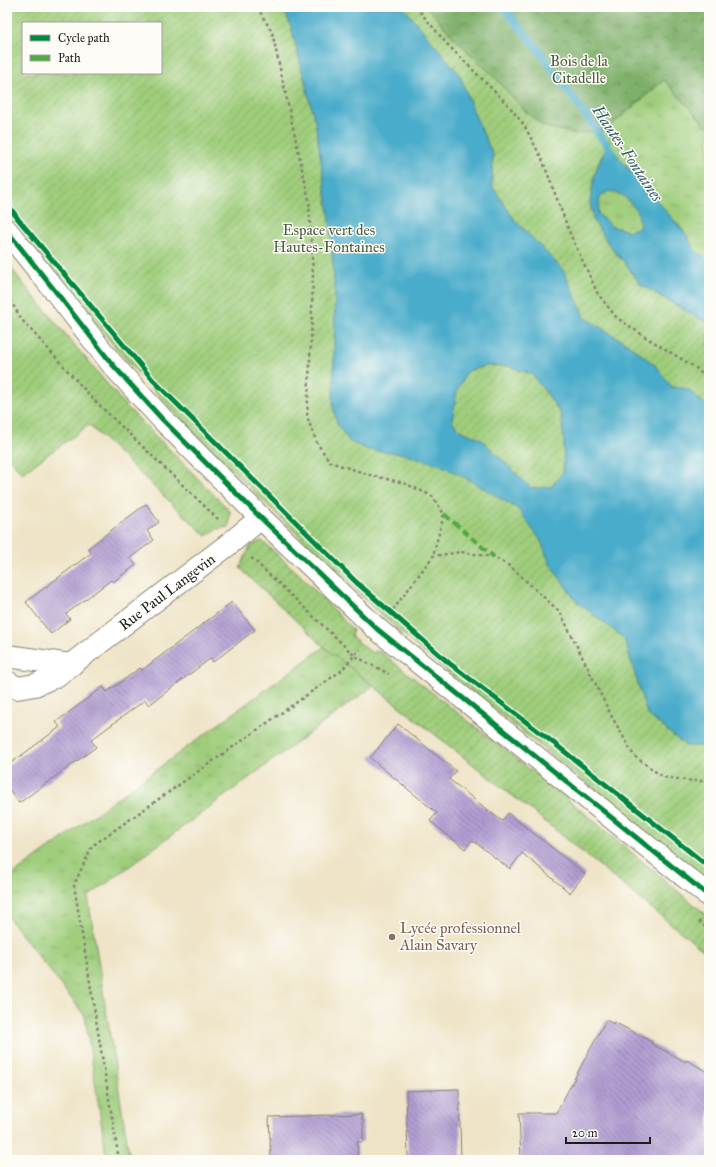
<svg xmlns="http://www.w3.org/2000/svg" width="716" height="1167" font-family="'IM FELL Great Primer',serif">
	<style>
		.grass { fill: url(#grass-tufts); stroke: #5e744c }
		.forest { fill: url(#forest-crowns); stroke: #4e6644 }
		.garden { fill: url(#garden-furrows); stroke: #5e744c; fill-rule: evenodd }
		.water { fill: #4aacca; stroke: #336473; fill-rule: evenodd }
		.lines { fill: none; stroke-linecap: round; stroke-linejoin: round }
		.stream { stroke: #4aacca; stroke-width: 8 }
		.building { fill: url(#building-back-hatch) }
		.minor-casing { stroke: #868072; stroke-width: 24 }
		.path { stroke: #868072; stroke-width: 2.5; stroke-dasharray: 3 3; stroke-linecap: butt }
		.minor { stroke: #fff; stroke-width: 22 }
		.quiet { stroke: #52a943; stroke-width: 4; stroke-dasharray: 8 4; stroke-linecap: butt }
		.cycleway-casing { stroke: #fdfcf7; stroke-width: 8 }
		.cycleway { stroke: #00873e; stroke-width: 5 }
		.education-dot { fill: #8d6e63; stroke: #fdfcf7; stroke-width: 1.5 }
		.labels { text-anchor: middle; stroke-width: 3; stroke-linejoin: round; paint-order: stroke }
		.park-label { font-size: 15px; fill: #4a5a3d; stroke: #fdfcf7 }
		.street-label { font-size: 15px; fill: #1c1c1c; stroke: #fdfcf7 }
		.education-label { font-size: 15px; fill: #785e54; stroke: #fdfcf7; text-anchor: start }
		.water-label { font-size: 16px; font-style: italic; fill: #315d6a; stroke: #fdfcf7 }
	</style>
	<defs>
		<pattern id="grass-tufts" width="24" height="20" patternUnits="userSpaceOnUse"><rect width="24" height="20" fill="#9fcd7b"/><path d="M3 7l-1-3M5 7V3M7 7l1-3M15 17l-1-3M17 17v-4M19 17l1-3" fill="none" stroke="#88af6a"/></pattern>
		<pattern id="forest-crowns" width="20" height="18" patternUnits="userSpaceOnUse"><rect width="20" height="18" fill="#7fb06b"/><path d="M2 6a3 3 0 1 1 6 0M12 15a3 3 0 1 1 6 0" fill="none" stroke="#678e57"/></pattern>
		<pattern id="garden-furrows" width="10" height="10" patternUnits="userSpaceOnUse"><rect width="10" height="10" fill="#9fcd7b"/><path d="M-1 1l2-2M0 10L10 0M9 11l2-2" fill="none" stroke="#88af6a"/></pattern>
		<pattern id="building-back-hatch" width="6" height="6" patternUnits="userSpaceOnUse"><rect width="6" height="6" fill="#b09cd1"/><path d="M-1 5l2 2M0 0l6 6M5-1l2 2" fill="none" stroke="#8e7ea9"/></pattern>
	</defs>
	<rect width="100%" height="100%" fill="#fdfcf7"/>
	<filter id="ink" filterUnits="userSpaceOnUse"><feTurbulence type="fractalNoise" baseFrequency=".025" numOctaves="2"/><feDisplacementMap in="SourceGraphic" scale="8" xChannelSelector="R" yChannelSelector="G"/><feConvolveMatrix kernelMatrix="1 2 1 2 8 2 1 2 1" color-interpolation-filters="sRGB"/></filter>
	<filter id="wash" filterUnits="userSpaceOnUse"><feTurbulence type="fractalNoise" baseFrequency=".012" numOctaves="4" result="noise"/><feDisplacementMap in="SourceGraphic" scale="16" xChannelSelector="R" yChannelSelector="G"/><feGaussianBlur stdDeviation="0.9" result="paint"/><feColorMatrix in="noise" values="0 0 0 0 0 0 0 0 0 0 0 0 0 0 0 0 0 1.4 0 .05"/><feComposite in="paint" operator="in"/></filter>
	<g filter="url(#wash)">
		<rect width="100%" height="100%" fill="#efe4c7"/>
		<g class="grass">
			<path d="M 664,80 L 709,129 L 709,323 L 594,221 L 594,177 L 611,137 L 606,130 Z"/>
			<path d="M 324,647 L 373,686 L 88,897 L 130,1160 L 107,1160 L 85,1016 L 7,916 L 7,879 Z"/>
		</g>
		<path class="forest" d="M 427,7 L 709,7 L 709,129 L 664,80 L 606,130 L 577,134 L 544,127 L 525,111 L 496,79 L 453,37 Z"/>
		<g class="garden">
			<path d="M 7,7 L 427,7 L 453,37 L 496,79 L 525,111 L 544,127 L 577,134 L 606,130 L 611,137 L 608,145 L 600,160 L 594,177 L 590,203 L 611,248 L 626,264 L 640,284 L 691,314 L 709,323 L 709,881 L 424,653 L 371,605 L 297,534 L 180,419 L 122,355 L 7,215 ZM 23,23 L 161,23 L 161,73 L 23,73 Z"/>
			<path d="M 7,263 L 25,286 L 124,404 L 230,511 L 229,527 L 217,529 L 206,536 L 89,425 L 22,473 L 7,456 Z"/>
			<path d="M 262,541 L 299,574 L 353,630 L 351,636 L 372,653 L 378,650 L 565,797 L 709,917 L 709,955 L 537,815 L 324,647 L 240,568 L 251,545 Z"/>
		</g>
		<g class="water">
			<path d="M 283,7 L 403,7 L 460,75 L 474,113 L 493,155 L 492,186 L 514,219 L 563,270 L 585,318 L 628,344 L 655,365 L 672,387 L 688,389 L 709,408 L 709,741 L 701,746 L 686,746 L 647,714 L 624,638 L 576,601 L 550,564 L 541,541 L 518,509 L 473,482 L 441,465 L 405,454 L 369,450 L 350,442 L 337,424 L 333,406 L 335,296 L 330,220 L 315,121 L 291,27 ZM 486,366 L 507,366 L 532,374 L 553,402 L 561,415 L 564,442 L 563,472 L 551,487 L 531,488 L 481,439 L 459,430 L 452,421 L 457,391 L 467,371 Z"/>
			<path d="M 608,145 L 686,234 L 696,252 L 709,259 L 709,323 L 691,314 L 640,284 L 626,264 L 611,248 L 594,221 L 590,203 L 594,177 L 600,160 ZM 609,191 L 621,194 L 630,202 L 638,212 L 640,227 L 629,231 L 611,226 L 598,214 L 600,197 Z"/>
		</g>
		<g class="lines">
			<path class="stream" d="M 503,7 L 541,53 L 613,154"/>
		</g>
		<g id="blocks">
			<g class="building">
				<path d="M 146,504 L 159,522 L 147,531 L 154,540 L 130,558 L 136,565 L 113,582 L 111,580 L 66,614 L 70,619 L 51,634 L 26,602 L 91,553 L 88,548 Z"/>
				<path d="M 232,602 L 255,630 L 213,662 L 211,658 L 149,705 L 145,700 L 91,740 L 96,747 L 19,803 L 7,786 L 7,766 L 60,727 L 56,722 L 103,687 L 107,692 L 140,668 L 142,670 Z"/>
				<path d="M 398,724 L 456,771 L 449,779 L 475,800 L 502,821 L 508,813 L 585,874 L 570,893 L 522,853 L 510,869 L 472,840 L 465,849 L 430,821 L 437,813 L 370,758 Z"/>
				<path d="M 606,1020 L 613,1024 L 614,1022 L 652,1042 L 652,1044 L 686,1062 L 687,1060 L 709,1073 L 709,1160 L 521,1160 L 519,1113 L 556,1113 Z"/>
				<path d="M 459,1089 L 461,1160 L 408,1160 L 406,1091 Z"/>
				<path d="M 361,1114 L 362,1120 L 363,1120 L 363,1142 L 357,1142 L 358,1160 L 271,1160 L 269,1117 Z"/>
			</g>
		</g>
	</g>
	<g filter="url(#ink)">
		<use href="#blocks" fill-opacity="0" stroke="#868072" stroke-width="1"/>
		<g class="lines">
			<defs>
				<g id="minor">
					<path d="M 7,231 L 60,297 L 112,364 L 163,420 L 261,518 L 377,629 L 709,896"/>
					<path d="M 7,656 L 71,665"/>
					<path d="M 7,682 L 17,688 L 35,685 L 56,676 L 229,544 L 261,518"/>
				</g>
			</defs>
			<use href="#minor" class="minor-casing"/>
			<g class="path">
				<path d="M 257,7 L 272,32 L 309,200 L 313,274 L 311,341 L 307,417 L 317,443 L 330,462 L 370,475 L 404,483 L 432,496 L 444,514 L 433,556"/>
				<path d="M 416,7 L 447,44 L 509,106 L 524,125 L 542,159 L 571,236 L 598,294 L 616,317 L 647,338 L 696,368 L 709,381"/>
				<path d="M 7,11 L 16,7"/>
				<path d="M 7,295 L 22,320 L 95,401 L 218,519"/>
				<path d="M 251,558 L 255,561 L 355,656 L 389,674"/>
				<path d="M 393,610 L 433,556 L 461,552 L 494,557 L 511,567 L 560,612 L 611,715 L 634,756 L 663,777 L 693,781 L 709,781"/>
				<path d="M 699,921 L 709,930"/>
				<path d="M 119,1160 L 74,885 L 92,846 L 341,671 L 360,649"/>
			</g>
			<use href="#minor" class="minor"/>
			<path class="quiet" d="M 444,514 L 494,557"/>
			<defs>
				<g id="cycleway">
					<path d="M 7,203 L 18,219 L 153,380 L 356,582 L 449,663 L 555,744 L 709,867"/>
					<path d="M 7,231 L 60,297 L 112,364 L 163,420 L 261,518 L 377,629 L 709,896"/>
				</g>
			</defs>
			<use href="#cycleway" class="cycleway-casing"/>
			<use href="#cycleway" class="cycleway"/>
		</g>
	</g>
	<circle class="education-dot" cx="392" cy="937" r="4"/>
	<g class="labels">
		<g class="park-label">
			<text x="579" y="66">Bois de la<tspan x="579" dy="17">Citadelle</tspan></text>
			<text x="329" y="235">Espace vert des<tspan x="329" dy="17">Hautes-Fontaines</tspan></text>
		</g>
		<g class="street-label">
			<text transform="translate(167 592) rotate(-37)" y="5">Rue Paul Langevin</text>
		</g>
		<g class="education-label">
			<text x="400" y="933">Lycée professionnel<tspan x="400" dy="17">Alain Savary</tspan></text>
		</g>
		<g class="water-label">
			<text transform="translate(628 153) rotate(56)" y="6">Hautes-Fontaines</text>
		</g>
	</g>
	<rect width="716" height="1167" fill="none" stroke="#fdfcf7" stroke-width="24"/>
	<rect x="22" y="22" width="140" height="52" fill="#fdfcf7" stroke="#a3a29f"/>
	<rect x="30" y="35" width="20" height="6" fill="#00873e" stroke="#a3a29f"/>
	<text x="58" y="42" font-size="12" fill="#1c1c1c">Cycle path</text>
	<rect x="30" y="55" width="20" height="6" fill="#52a943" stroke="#a3a29f"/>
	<text x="58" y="62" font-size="12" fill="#1c1c1c">Path</text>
	<path d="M566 1137v6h84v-6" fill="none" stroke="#1c1c1c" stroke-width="2"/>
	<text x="572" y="1137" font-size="12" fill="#1c1c1c" stroke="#fdfcf7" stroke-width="3" paint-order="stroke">20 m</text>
</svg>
